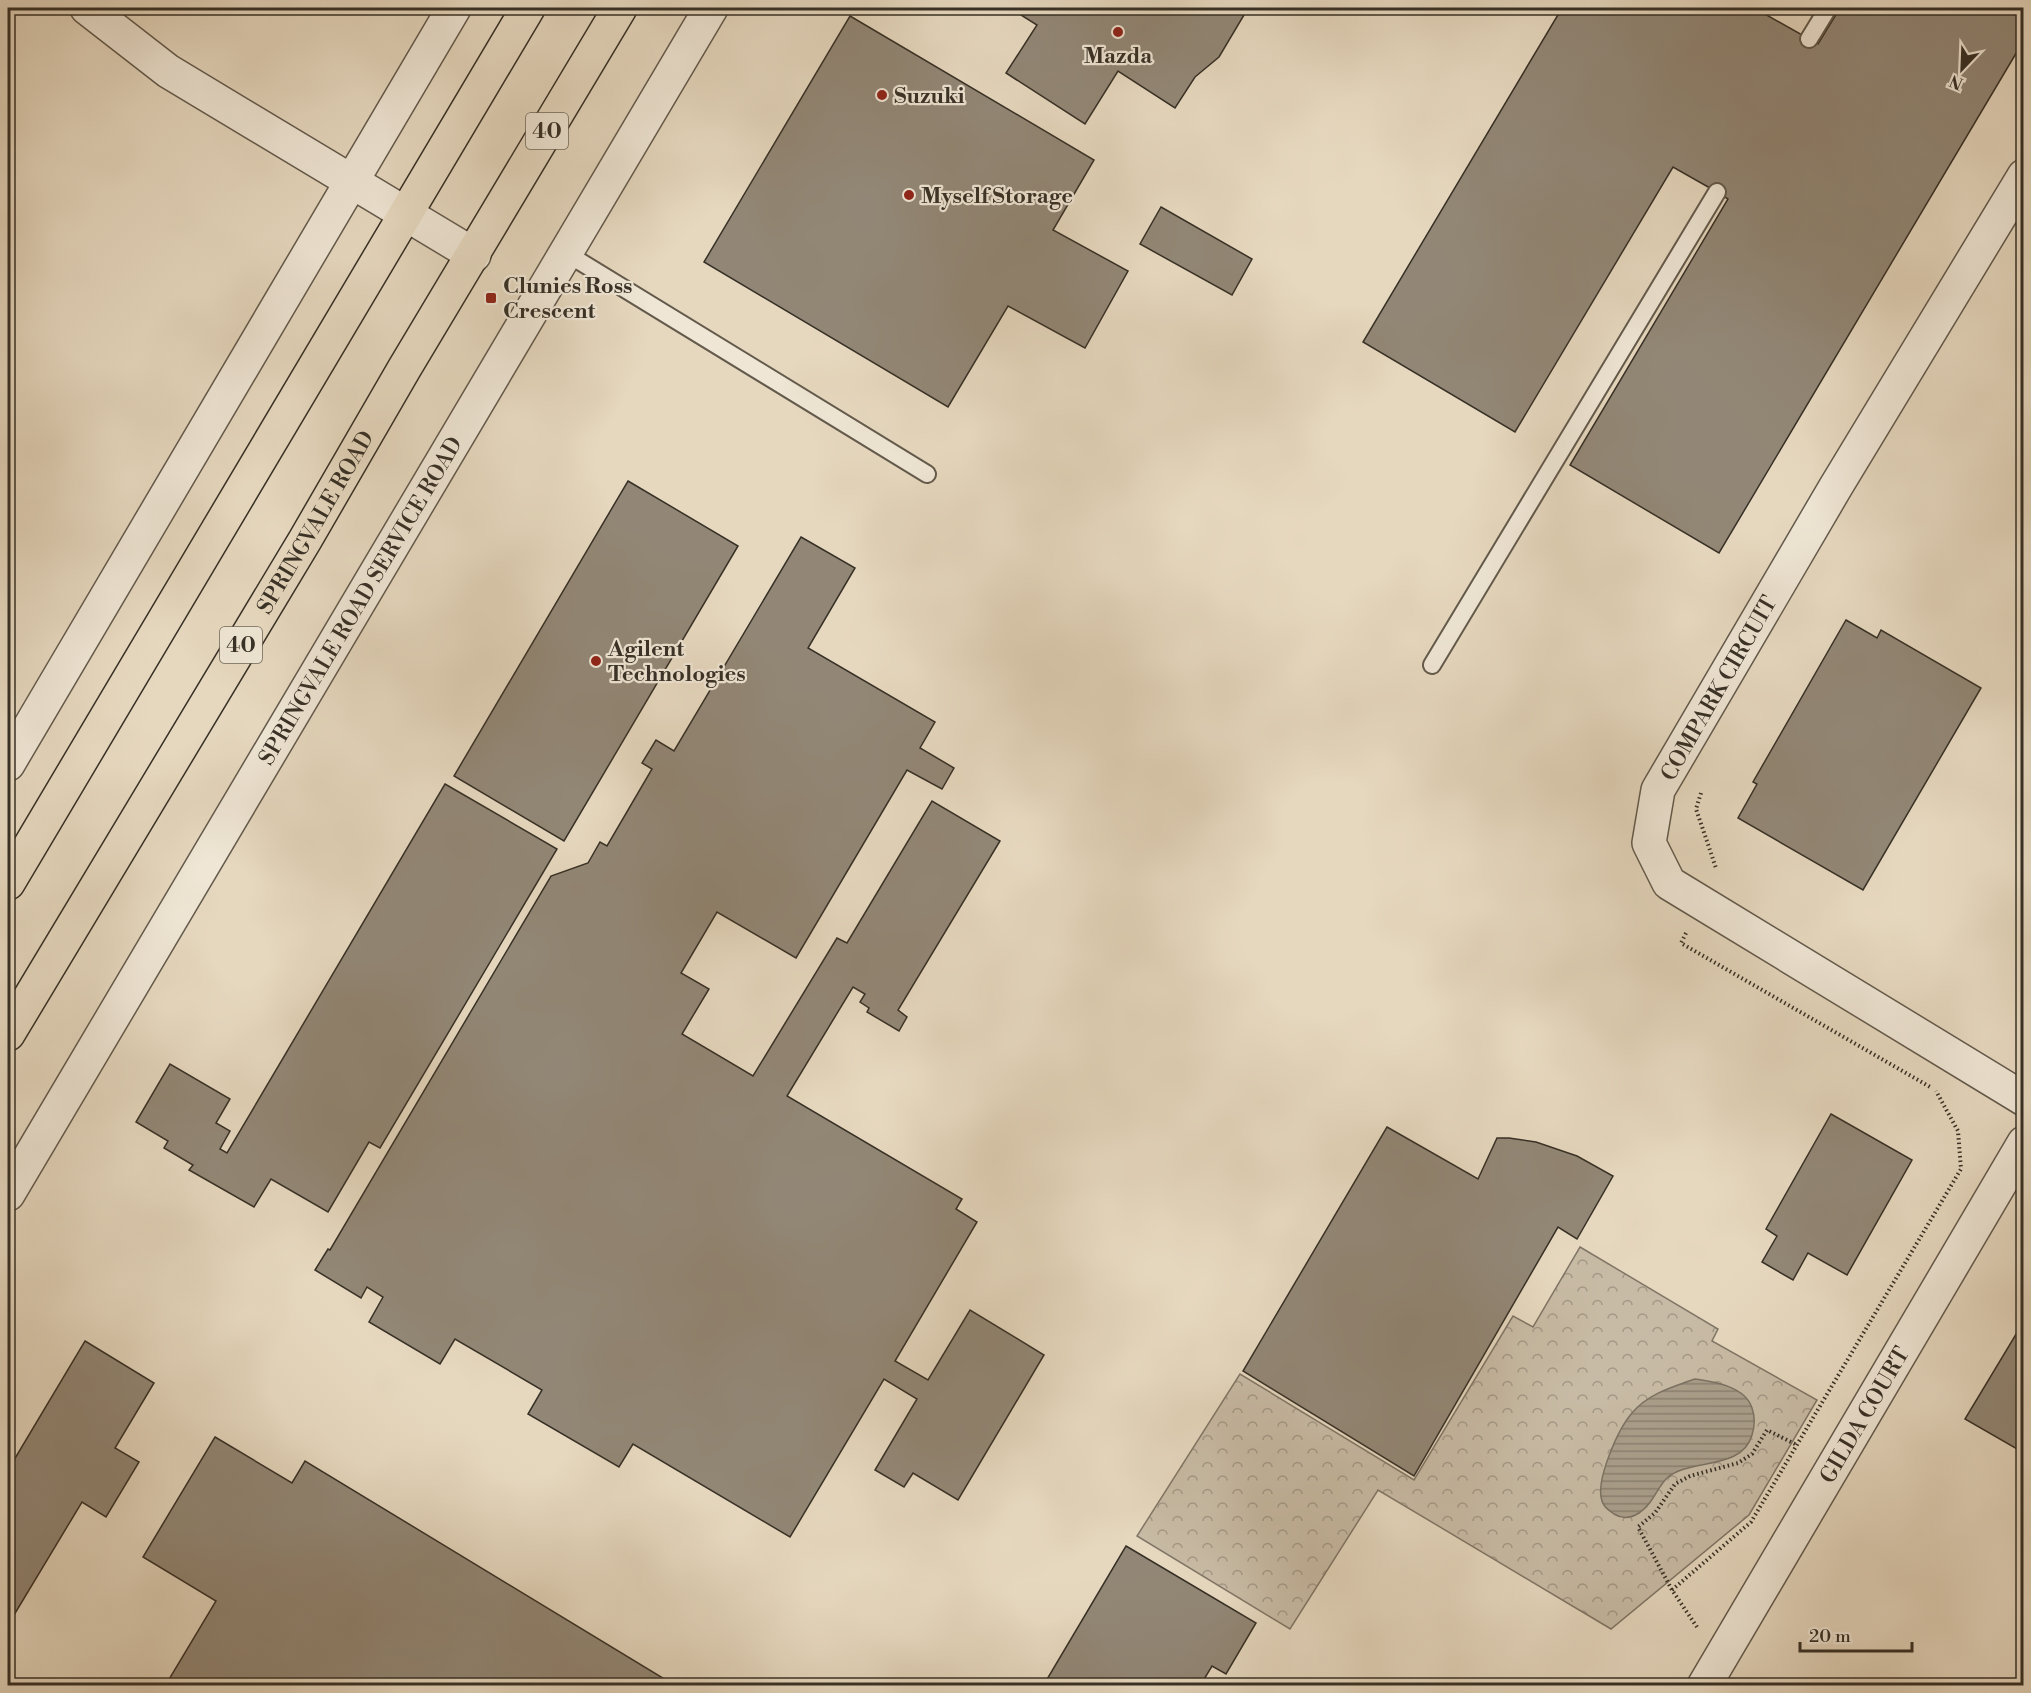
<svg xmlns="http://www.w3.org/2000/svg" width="2031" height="1693" font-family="'Libre Bodoni',serif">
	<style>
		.forest { fill: url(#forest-crowns); stroke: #807666; stroke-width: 1.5 }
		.water { fill: url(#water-rules); stroke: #7c7363; stroke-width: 1.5 }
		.building { fill: #928776; stroke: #373026; stroke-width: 1.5 }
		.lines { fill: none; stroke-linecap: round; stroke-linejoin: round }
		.lane-casing { stroke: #635a4c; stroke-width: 20 }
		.street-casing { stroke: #635a4c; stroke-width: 36 }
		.highway-casing { stroke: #373026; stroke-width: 36 }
		.path { stroke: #373026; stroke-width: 4; stroke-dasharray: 1.5 3; stroke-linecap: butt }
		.lane { stroke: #efe6d5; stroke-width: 16 }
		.street { stroke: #efe6d5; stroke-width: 33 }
		.highway { stroke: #e6d8bf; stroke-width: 33 }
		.poi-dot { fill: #8f2418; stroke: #efe6d5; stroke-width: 2 }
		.labels { text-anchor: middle; stroke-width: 4.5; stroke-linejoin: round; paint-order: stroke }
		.shield { fill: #efe6d5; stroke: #6e675a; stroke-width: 1.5 }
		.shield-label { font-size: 21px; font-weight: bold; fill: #373026 }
		.poi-label { font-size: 22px; font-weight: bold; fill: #373026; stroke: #efe6d5; text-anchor: start }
		.street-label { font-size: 22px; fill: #373026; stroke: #efe6d5 }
	</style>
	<defs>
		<pattern id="forest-crowns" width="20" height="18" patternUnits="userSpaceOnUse" patternTransform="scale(1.5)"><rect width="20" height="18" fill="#c8bba5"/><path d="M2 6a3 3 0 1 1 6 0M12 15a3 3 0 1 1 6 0" fill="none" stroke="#a39886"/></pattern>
		<pattern id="water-rules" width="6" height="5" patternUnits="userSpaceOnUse" patternTransform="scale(1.5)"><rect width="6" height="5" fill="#aa9f8b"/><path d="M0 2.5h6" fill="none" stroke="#8b8271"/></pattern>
	</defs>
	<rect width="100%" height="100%" fill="#e6d8bf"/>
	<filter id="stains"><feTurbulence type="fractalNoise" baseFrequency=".00333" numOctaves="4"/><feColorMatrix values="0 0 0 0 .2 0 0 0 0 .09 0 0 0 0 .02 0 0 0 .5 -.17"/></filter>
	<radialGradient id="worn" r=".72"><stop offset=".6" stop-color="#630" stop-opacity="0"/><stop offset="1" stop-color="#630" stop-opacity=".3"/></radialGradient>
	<path class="forest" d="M 1580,1247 L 1718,1329 L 1712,1341 L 1817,1400 L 1749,1515 L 1611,1629 L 1378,1490 L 1290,1629 L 1137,1536 L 1240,1374 L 1414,1480 L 1513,1316 L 1533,1327 Z"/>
	<path class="water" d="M 1695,1379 C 1714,1382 1745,1386 1752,1408 C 1755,1417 1755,1426 1752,1435 C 1742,1471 1689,1458 1667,1478 C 1656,1489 1653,1504 1639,1513 C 1631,1518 1622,1519 1614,1514 C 1609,1510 1604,1508 1602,1501 C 1595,1481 1618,1429 1632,1413 C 1648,1394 1672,1387 1695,1379 Z"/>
	<g class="building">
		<path d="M 1010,8 L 1244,8 L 1247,10 L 1219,57 L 1195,77 L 1175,108 L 1118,71 L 1085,124 L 1006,73 L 1037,25 Z"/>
		<path d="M 1562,8 L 1766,8 L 1763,13 L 1818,44 L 1840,8 L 2024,8 L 2024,40 L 1719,553 L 1570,465 L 1728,199 L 1717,192 L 1673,167 L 1515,432 L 1363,342 Z"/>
		<path d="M 850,16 L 1094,160 L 1053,230 L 1128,271 L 1085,348 L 1008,306 L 948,407 L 704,262 Z"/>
		<path d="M 1161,207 L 1252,259 L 1232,295 L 1140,244 Z"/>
		<path d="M 628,481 L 738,546 L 564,841 L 454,776 Z"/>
		<path d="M 801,537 L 855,568 L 808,648 L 935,722 L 920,748 L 954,768 L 942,789 L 907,770 L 796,958 L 717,912 L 681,973 L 709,989 L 682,1034 L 753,1076 L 837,938 L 847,943 L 932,801 L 1000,841 L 898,1010 L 907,1017 L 899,1031 L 867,1012 L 869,1008 L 860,1002 L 865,994 L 853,987 L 787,1096 L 962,1199 L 956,1209 L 977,1222 L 895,1361 L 928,1380 L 970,1310 L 1044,1355 L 958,1500 L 913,1473 L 904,1487 L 875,1470 L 917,1399 L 884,1379 L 790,1537 L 633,1444 L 619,1467 L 528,1414 L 542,1390 L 455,1339 L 440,1364 L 369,1322 L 383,1297 L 367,1287 L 361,1298 L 315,1270 L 328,1249 L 330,1250 L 551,876 L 588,863 L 600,842 L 607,846 L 652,769 L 642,763 L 656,740 L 674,751 Z"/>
		<path d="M 1846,620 L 1877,638 L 1881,630 L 1981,688 L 1863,890 L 1738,818 L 1757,784 L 1753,782 Z"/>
		<path d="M 445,784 L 557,849 L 380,1148 L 369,1142 L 328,1212 L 271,1179 L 254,1207 L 189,1170 L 193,1165 L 164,1148 L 168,1141 L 136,1122 L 170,1064 L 230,1099 L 216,1123 L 230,1131 L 220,1149 L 227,1153 Z"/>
		<path d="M 1831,1114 L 1912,1160 L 1847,1275 L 1808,1253 L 1793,1280 L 1762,1262 L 1777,1236 L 1766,1229 Z"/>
		<path d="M 1387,1127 L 1478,1179 L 1497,1138 L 1509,1138 L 1536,1142 L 1577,1156 L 1613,1176 L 1577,1239 L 1558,1227 L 1414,1476 L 1243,1371 Z"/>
		<path d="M 2024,1321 L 2024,1453 L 1965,1419 Z"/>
		<path d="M 85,1341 L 154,1383 L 115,1448 L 139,1462 L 106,1517 L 82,1502 L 8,1625 L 8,1470 Z"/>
		<path d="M 215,1437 L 292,1483 L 305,1461 L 676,1686 L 165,1686 L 216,1601 L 143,1557 Z"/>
		<path d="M 1126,1546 L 1256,1623 L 1226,1674 L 1212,1666 L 1200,1686 L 1043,1686 Z"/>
	</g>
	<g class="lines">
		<defs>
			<g id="lane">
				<path d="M 1809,39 L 1828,8"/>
				<path d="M 566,253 L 927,474"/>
				<path d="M 1432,665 L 1717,192"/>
			</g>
			<g id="street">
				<path d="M 87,8 L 168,71 L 474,255"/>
				<path d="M 2024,176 L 1835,488 L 1658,790 L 1649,843 L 1669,883 L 2024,1099"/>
				<path d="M 8,764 L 454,8"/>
				<path id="s1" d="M 8,1194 L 711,8"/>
				<path id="s2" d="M 1704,1686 L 2024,1143"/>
			</g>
			<g id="highway">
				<path d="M 8,883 L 528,8"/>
				<path id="s3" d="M 8,1034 L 305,540 L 404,369 L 620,8"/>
			</g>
		</defs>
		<use href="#lane" class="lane-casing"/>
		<use href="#street" class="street-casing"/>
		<use href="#highway" class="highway-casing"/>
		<g class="path">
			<path d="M 1701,793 L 1696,809 L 1716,868"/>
			<path d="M 1686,933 L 1681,943 L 1930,1087"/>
			<path d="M 1672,1590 L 1751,1522 L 1961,1169 L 1958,1131 L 1936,1091"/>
			<path d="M 1697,1627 L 1672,1590 L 1638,1527 L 1655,1513 L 1675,1484 L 1690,1476 L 1738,1463 L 1752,1454 L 1767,1430 L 1797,1445"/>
		</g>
		<use href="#lane" class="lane"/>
		<use href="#street" class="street"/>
		<use href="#highway" class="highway"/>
	</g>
	<g class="poi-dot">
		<circle cx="1118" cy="32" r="6"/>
		<circle cx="882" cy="95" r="6"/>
		<circle cx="909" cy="195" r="6"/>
		<rect x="485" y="292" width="12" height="12" rx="3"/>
		<circle cx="596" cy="661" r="6"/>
	</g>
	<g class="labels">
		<g class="shield">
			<rect x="526" y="113" width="42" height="36" rx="4.5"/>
			<rect x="220" y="627" width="42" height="36" rx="4.5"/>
		</g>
		<g class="shield-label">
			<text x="547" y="138">40</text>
			<text x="241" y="652">40</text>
		</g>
		<g class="poi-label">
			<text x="1118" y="63" text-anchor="middle">Mazda</text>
			<text x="894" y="103">Suzuki</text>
			<text x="921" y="203">Myself Storage</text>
			<text x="503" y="293">Clunies Ross<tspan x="503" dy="25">Crescent</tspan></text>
			<text x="608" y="656">Agilent<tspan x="608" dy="25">Technologies</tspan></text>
		</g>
		<g class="street-label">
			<text dy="8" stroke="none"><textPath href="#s3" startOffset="597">SPRINGVALE ROAD</textPath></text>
			<text dy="8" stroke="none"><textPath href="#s1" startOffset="690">SPRINGVALE ROAD SERVICE ROAD</textPath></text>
			<text transform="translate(1718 688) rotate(-60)" y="8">COMPARK CIRCUIT</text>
			<text dy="8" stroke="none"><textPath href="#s2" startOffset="315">GILDA COURT</textPath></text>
		</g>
	</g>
	<rect width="2031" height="1693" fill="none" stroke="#e6d8bf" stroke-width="30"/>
	<rect x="9" y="9" width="2013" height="1675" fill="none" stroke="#373026" stroke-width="3"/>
	<rect x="15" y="15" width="2001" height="1663" fill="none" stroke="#373026" stroke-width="1.5"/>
	<g transform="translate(1962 69) rotate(203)" stroke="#efe6d5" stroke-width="4.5" paint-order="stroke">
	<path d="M0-4.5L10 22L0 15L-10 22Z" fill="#373026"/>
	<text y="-9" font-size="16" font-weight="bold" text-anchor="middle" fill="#373026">N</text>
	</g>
	<path d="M1800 1642v9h112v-9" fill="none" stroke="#373026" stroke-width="3"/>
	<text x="1809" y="1642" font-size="18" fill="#373026" stroke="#efe6d5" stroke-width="4.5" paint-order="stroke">20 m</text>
	<rect width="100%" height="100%" filter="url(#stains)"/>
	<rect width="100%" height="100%" fill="url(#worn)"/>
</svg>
